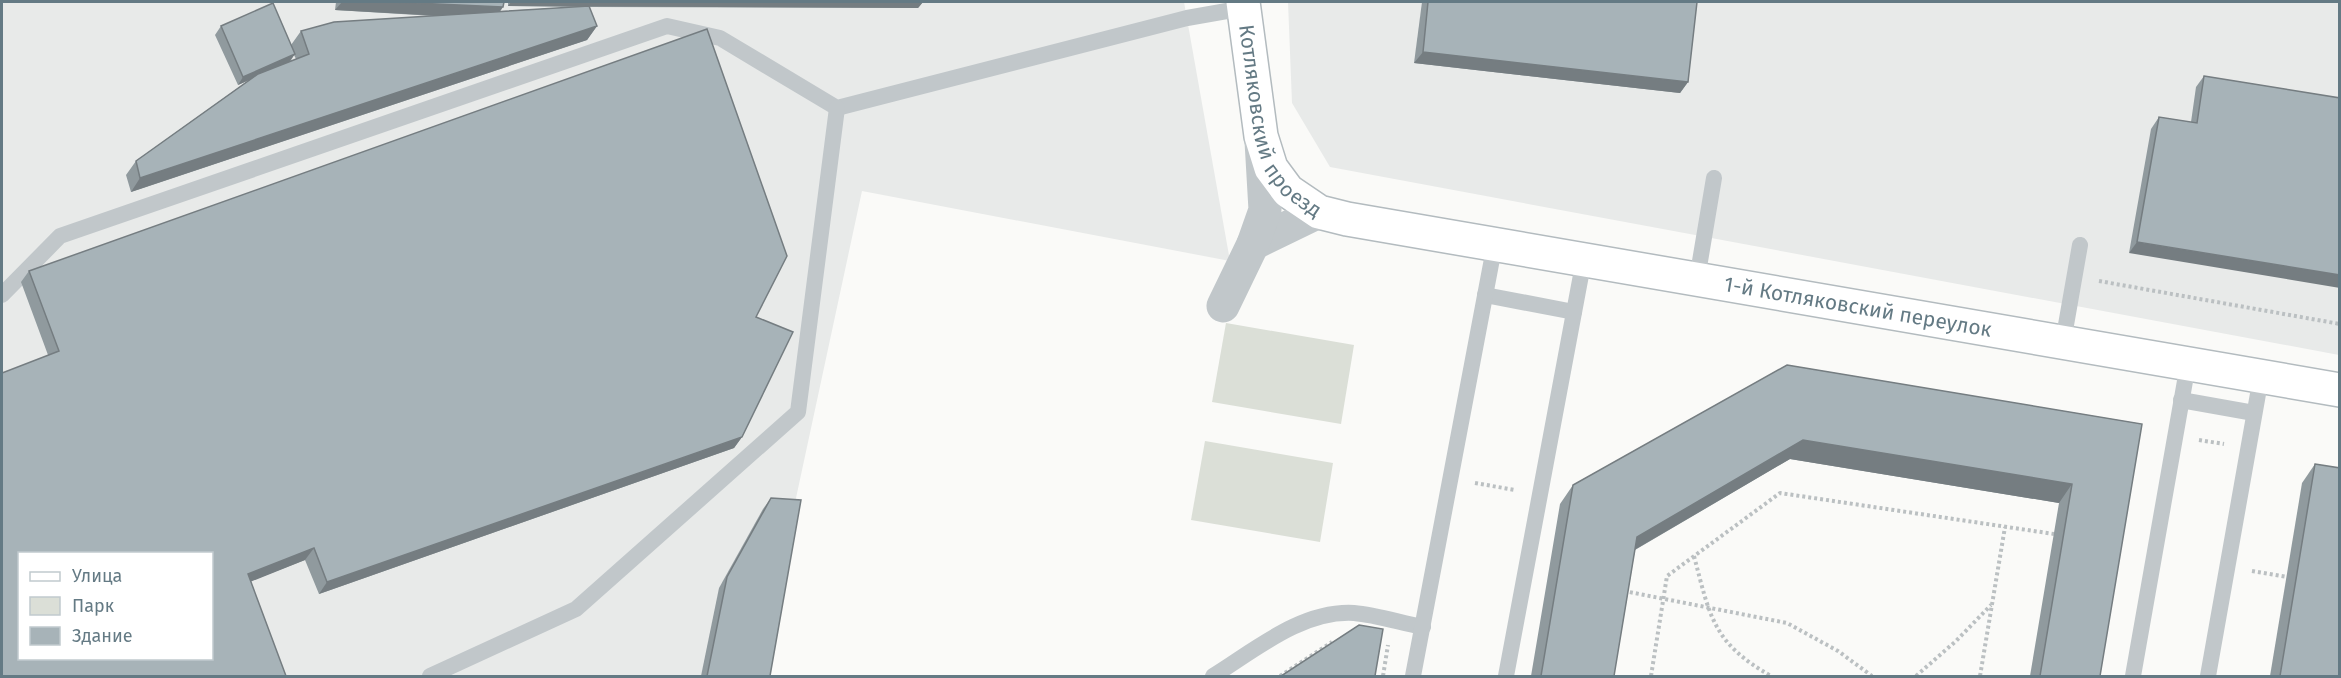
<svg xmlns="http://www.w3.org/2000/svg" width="2341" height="678" font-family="'Fira Sans',sans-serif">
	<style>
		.built { fill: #e8eae9; fill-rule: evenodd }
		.green { fill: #dbdfd7 }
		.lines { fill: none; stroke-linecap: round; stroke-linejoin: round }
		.secondary-casing { stroke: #b3bbbf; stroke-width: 36 }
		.path { stroke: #bbc0c2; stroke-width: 4; stroke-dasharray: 3 3; stroke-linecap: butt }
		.lane { stroke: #c1c7ca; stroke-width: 16 }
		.street { stroke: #c1c7ca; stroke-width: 33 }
		.secondary { stroke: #fff; stroke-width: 33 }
		.wall { fill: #909a9e; fill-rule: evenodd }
		.shaded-wall { fill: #757d81 }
		.building { fill: #a7b3b8; stroke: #757d81; stroke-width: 1.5; fill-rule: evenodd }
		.labels { text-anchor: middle; stroke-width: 6; stroke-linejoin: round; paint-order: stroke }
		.street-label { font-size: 21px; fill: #647a84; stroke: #fff }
	</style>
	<rect width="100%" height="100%" fill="#fafaf8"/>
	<g class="built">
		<path d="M 2,2 L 1184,2 L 1230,261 L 862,191 L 793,512 L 764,676 L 2,676 ZM 20,554 L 212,554 L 212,658 L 20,658 Z"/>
		<path d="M 1288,2 L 2339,2 L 2339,355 L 1330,167 L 1292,103 Z"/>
	</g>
	<g class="green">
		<path d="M 1226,323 L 1354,345 L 1341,424 L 1212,402 Z"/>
		<path d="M 1205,441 L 1333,463 L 1320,542 L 1191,520 Z"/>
	</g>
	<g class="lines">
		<defs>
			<g id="secondary">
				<path id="s1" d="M 1243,2 L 1261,136 L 1271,168 L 1288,191 L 1319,212 L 1347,219 L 2340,390"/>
			</g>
		</defs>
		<use href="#secondary" class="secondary-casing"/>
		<g class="path">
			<path d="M 2099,281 L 2340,324"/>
			<path d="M 2199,440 L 2224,444"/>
			<path d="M 1475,483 L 1515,490"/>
			<path d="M 1694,556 C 1710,617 1713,643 1771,676"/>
			<path d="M 2252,571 L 2287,577"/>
			<path d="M 1624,591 L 1787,623 L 1838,651 L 1872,676"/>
			<path d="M 1280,676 L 1332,642"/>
			<path d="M 1383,676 L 1388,645"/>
			<path d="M 1651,676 L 1667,576 L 1780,493 L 2054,534"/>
			<path d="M 1916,676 L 1956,641 L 1991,605"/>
			<path d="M 1980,676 L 2005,527"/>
		</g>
		<g class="lane">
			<path d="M 1697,279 L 1714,178"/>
			<path d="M 2,295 L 60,236 L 667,26 L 720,38 L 837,108 L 1187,18 L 1244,8"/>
			<path d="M 1485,295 L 1574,312"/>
			<path d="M 2063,342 L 2080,245"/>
			<path d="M 2181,400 L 2254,413"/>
			<path d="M 430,676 L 576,609 L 798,412 L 837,108"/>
			<path d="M 1213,676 C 1255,650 1302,610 1354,613 C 1377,615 1401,623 1423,627"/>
			<path d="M 1413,676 L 1495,243"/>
			<path d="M 1506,676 L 1584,259"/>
			<path d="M 2133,676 L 2188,364"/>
			<path d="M 2208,676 L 2261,377"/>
		</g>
		<g class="street">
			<path d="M 1253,244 L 1319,212"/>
			<path d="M 1223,306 L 1253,244 L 1265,210 L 1261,141"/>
		</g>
		<use href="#secondary" class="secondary"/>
	</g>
	<g class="wall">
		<path d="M 336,2 L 504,2 L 500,11 L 577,7 L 508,6 L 508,2 L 923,2 L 918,8 L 589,7 L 597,26 L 587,40 L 131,192 L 126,175 L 136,161 L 249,80 L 238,85 L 215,35 L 221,26 L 291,45 L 301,31 L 434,16 L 335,10 ZM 294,55 L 296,59 L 290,62 Z"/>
		<path d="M 1422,2 L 1697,2 L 1688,82 L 1680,93 L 1414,63 Z"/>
		<path d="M 2204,76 L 2340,98 L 2129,253 L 2151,129 L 2159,117 L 2191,122 L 2196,87 Z"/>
		<path d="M 29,271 L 756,317 L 742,437 L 734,448 L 319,594 L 305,560 L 251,581 L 48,355 L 21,282 Z"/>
		<path d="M 1787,365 L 2142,424 L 2100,676 L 2030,676 L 2059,503 L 1790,459 L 1635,550 L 1614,676 L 1531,676 L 1560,504 L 1573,485 Z"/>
		<path d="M 2315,464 L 2340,676 L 2270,676 L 2302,483 Z"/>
		<path d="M 771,498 L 770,676 L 701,676 L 719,588 L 763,509 Z"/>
	</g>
	<g class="shaded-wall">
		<path d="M 342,2 L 394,2 L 503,7 L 495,19 L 335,10 Z"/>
		<path d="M 511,2 L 923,2 L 918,8 L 508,6 Z"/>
		<path d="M 597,26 L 587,40 L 131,192 L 140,178 Z"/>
		<path d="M 1423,52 L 1688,82 L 1680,93 L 1414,63 Z"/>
		<path d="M 295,54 L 289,62 L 238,85 L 243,77 Z"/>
		<path d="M 2137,242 L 2340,275 L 2340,288 L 2129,253 Z"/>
		<path d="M 742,437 L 734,448 L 319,594 L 327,582 Z"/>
		<path d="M 1803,440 L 2072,484 L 2059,503 L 1790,459 L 1624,556 L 1637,537 Z"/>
		<path d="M 314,548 L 305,560 L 240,586 L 248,574 Z"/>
	</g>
	<g class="building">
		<path d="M 394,2 L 504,2 L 503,7 Z"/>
		<path d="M 1428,2 L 1697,2 L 1688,82 L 1423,52 Z"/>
		<path d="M 273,3 L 295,54 L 243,77 L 221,26 Z"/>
		<path d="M 589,6 L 597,26 L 140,178 L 136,161 L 258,74 L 309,54 L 301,31 L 334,22 Z"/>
		<path d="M 707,29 L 787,256 L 756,317 L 793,332 L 742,437 L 327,582 L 314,548 L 248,574 L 286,676 L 2,676 L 2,373 L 59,351 L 29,271 ZM 20,554 L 212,554 L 212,658 L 20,658 Z"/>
		<path d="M 2204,76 L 2340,98 L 2340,275 L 2137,242 L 2159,117 L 2197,123 Z"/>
		<path d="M 1787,365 L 2142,424 L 2100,676 L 2040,676 L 2072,484 L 1803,440 L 1637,537 L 1614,676 L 1541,676 L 1573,485 Z"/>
		<path d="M 2315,464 L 2340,468 L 2340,676 L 2280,676 Z"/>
		<path d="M 771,498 L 801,500 L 770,676 L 707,676 L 727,577 Z"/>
		<path d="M 1359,625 L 1383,629 L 1375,676 L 1281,676 Z"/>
	</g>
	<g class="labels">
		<g class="street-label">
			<text dy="7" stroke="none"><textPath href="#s1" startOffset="129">Котляковский проезд</textPath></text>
			<text dy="7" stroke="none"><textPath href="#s1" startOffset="782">1-й Котляковский переулок</textPath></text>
		</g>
	</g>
	<rect width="2341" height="678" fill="none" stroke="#647a84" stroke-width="6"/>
	<rect x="18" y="552" width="195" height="108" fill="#ffffff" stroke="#c1cace" stroke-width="1.5"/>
	<rect x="30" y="572" width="30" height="9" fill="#ffffff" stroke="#c1cace" stroke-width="1.5"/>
	<text x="72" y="582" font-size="18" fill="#647a84">Улица</text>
	<rect x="30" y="597" width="30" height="18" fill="#dbdfd7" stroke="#c1cace" stroke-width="1.5"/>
	<text x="72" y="612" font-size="18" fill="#647a84">Парк</text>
	<rect x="30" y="627" width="30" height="18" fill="#a7b3b8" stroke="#c1cace" stroke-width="1.5"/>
	<text x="72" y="642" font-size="18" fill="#647a84">Здание</text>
</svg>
